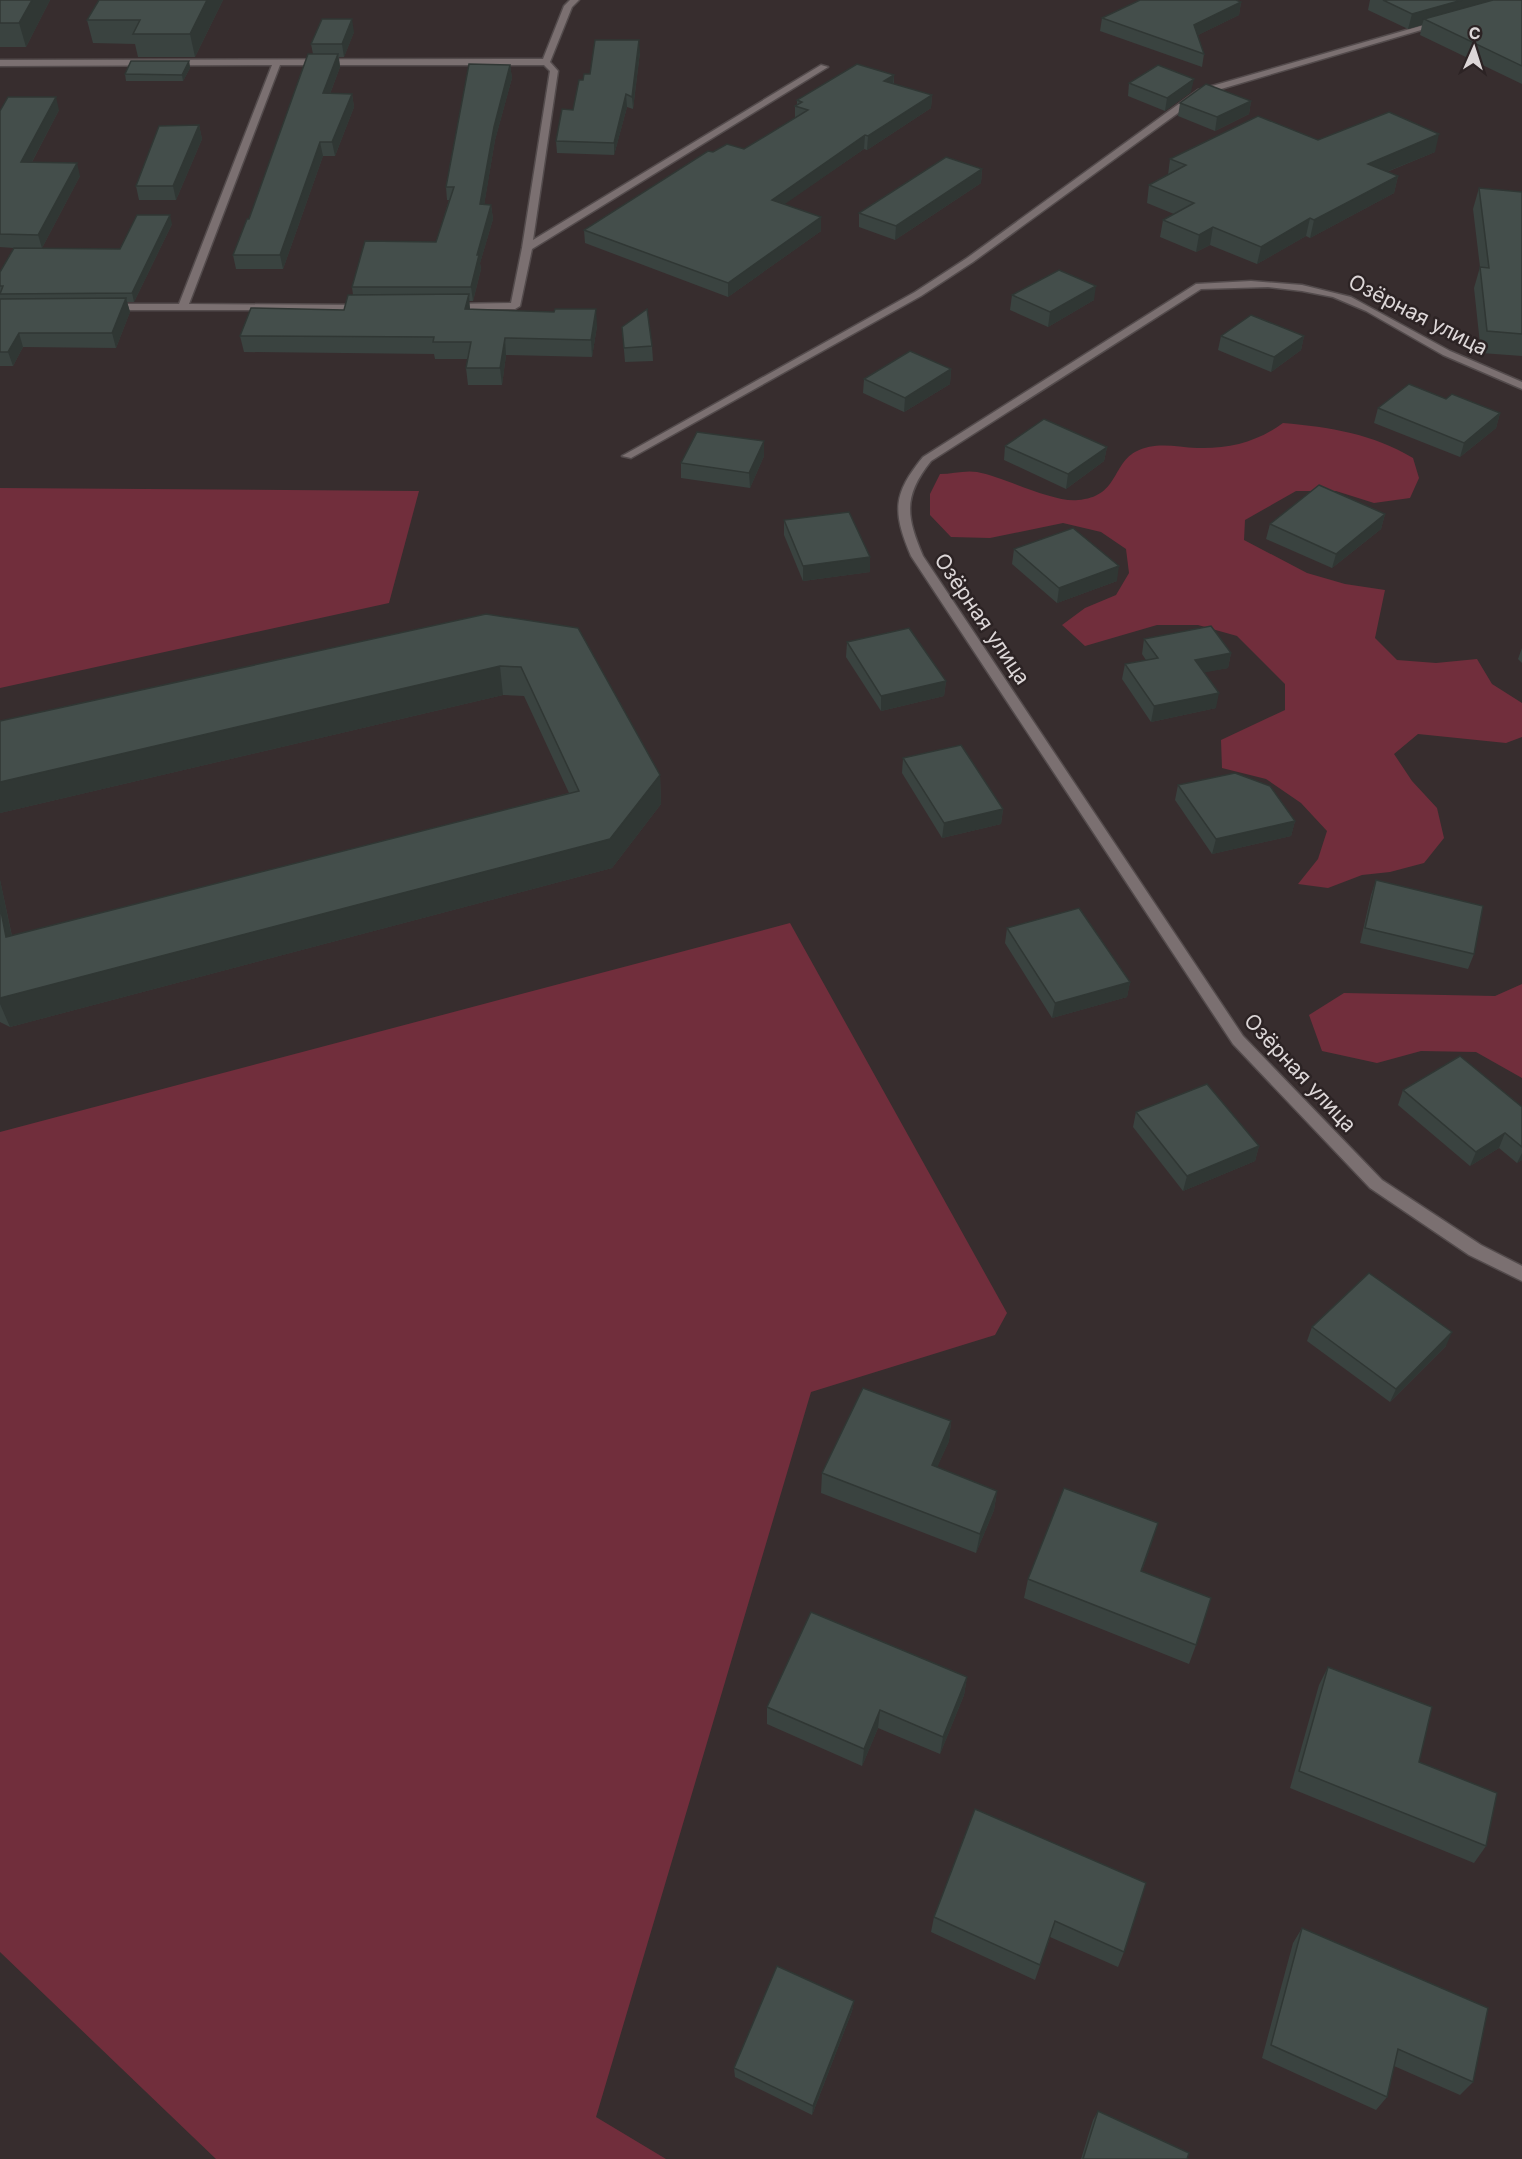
<svg xmlns="http://www.w3.org/2000/svg" width="1522" height="2159" font-family="Inter,sans-serif">
	<style>
		.green { fill: #712e3c }
		.lines { fill: none; stroke-linecap: round; stroke-linejoin: round }
		.minor-casing { stroke: #534b4c; stroke-width: 3 }
		.minor { fill: #7b7071; fill-rule: evenodd }
		.wall { fill: #3a4340 }
		.shaded-wall { fill: #303734 }
		.building { fill: #444e4b; stroke: #303734; stroke-width: 1.5 }
		.labels { text-anchor: middle; stroke-width: 5; stroke-linejoin: round; paint-order: stroke }
		.street-label { font-size: 21px; fill: #ddd7d8; stroke: #2c2324 }
	</style>
	<rect width="100%" height="100%" fill="#372d2e"/>
	<g class="green">
		<path d="M 1283,423 C 1330,427 1373,434 1413,458 L 1419,478 L 1410,498 L 1374,503 L 1336,491 L 1296,491 L 1245,520 L 1244,540 L 1307,573 L 1345,584 L 1385,590 L 1375,638 L 1397,660 L 1436,663 L 1477,659 L 1492,684 L 1522,703 L 1522,737 L 1506,743 L 1418,734 L 1394,754 L 1412,781 L 1437,808 L 1444,838 L 1424,863 L 1390,872 L 1362,875 L 1328,888 L 1298,884 L 1318,859 L 1327,831 L 1301,803 L 1266,779 L 1222,768 L 1221,740 L 1285,710 L 1285,684 L 1237,636 L 1198,625 L 1157,625 L 1085,646 L 1062,625 L 1085,608 L 1116,595 L 1129,573 L 1126,549 L 1101,532 L 1063,523 L 990,538 L 951,537 L 930,515 L 930,494 L 940,474 C 952,474 965,470 977,472 C 1004,477 1054,503 1078,500 C 1118,497 1112,465 1135,452 C 1156,441 1175,447 1197,448 C 1229,449 1257,442 1283,423 Z"/>
		<path d="M 0,488 L 419,491 L 389,603 L 0,688 Z"/>
		<path d="M 790,923 L 1007,1313 L 995,1335 L 811,1392 L 596,2117 L 666,2159 L 216,2159 L 0,1952 L 0,1132 Z"/>
		<path d="M 1522,984 L 1522,1078 L 1476,1052 L 1421,1051 L 1377,1063 L 1322,1051 L 1309,1015 L 1344,993 L 1495,996 Z"/>
	</g>
	<g class="lines">
		<defs>
			<g id="minor">
				<path d="M 570,0 L 579,0 L 572,7 L 550,62 L 558,71 L 533,240 L 821,65 L 828,67 L 532,249 L 520,306 L 515,309 L 450,310 L 445,307 L 450,304 L 511,303 L 522,248 L 550,71 L 544,65 L 280,65 L 189,304 L 367,305 L 367,309 L 363,310 L 108,310 L 103,307 L 108,304 L 179,304 L 272,65 L 0,66 L 0,60 L 543,59 L 564,6 Z"/>
				<path d="M 1438,21 L 1445,23 L 1204,94 L 973,262 L 921,296 L 631,458 L 622,456 L 915,292 L 967,258 L 1198,90 Z"/>
				<path d="M 1251,281 L 1302,285 L 1351,297 L 1450,351 L 1522,382 L 1522,389 L 1443,355 L 1366,311 L 1333,297 L 1302,291 L 1268,287 L 1201,289 L 931,461 C 903,496 906,516 923,556 L 1243,1036 L 1382,1180 L 1481,1245 L 1522,1266 L 1522,1281 L 1469,1255 L 1370,1188 L 1233,1044 L 911,556 C 892,511 893,494 923,457 L 1196,284 Z"/>
			</g>
		</defs>
		<use href="#minor" class="minor-casing"/>
		<use href="#minor" class="minor"/>
	</g>
	<g class="wall">
		<path d="M 0,0 L 50,0 L 26,47 L 0,47 Z"/>
		<path d="M 99,0 L 223,0 L 195,57 L 138,57 L 135,44 L 93,43 L 87,20 Z"/>
		<path d="M 1370,0 L 1522,0 L 1522,84 L 1420,35 L 1422,25 L 1408,29 L 1368,10 Z"/>
		<path d="M 1241,2 L 1239,15 L 1198,35 L 1204,54 L 1202,67 L 1100,31 L 1102,18 Z"/>
		<path d="M 354,32 L 344,57 L 339,57 L 340,67 L 330,94 L 352,94 L 354,107 L 335,156 L 323,156 L 283,269 L 236,269 L 233,255 L 249,219 L 313,54 L 311,44 Z"/>
		<path d="M 640,52 L 633,109 L 627,107 L 614,155 L 557,153 L 556,141 L 573,110 L 583,80 L 590,74 Z"/>
		<path d="M 189,61 L 190,68 L 183,81 L 126,81 L 125,74 Z"/>
		<path d="M 510,65 L 512,78 L 495,140 L 484,205 L 491,205 L 493,219 L 480,263 L 481,269 L 473,301 L 469,301 L 470,309 L 597,326 L 592,357 L 506,355 L 502,385 L 468,385 L 466,368 L 468,359 L 435,359 L 434,354 L 244,352 L 240,336 L 344,310 L 353,295 L 352,287 L 436,242 L 449,200 L 447,200 L 446,187 Z"/>
		<path d="M 894,75 L 894,84 L 932,95 L 931,108 L 867,150 L 864,149 L 784,204 L 821,217 L 821,231 L 728,297 L 585,243 L 584,230 L 713,152 L 744,149 L 795,118 L 795,106 L 797,105 L 797,100 Z"/>
		<path d="M 1129,83 L 1191,92 L 1165,111 L 1128,96 Z"/>
		<path d="M 1251,101 L 1249,114 L 1215,131 L 1178,116 L 1180,103 Z"/>
		<path d="M 59,110 L 32,162 L 80,176 L 42,248 L 120,249 L 172,224 L 134,302 L 127,302 L 130,312 L 116,348 L 23,347 L 13,366 L 0,366 L 0,272 L 14,248 L 0,247 L 0,111 Z"/>
		<path d="M 199,125 L 202,139 L 176,200 L 139,200 L 136,186 Z"/>
		<path d="M 1318,140 L 1435,152 L 1387,172 L 1398,176 L 1394,193 L 1310,238 L 1306,236 L 1257,264 L 1210,245 L 1196,252 L 1160,237 L 1163,220 L 1174,214 L 1147,203 L 1149,185 L 1168,175 L 1170,159 Z"/>
		<path d="M 982,169 L 981,183 L 895,240 L 859,227 L 859,213 Z"/>
		<path d="M 1479,188 L 1522,192 L 1522,356 L 1481,353 L 1474,288 L 1480,267 L 1473,209 Z"/>
		<path d="M 1012,295 L 1094,300 L 1048,327 L 1010,310 Z"/>
		<path d="M 622,327 L 652,346 L 653,361 L 625,362 Z"/>
		<path d="M 1221,336 L 1304,336 L 1301,350 L 1271,372 L 1218,350 Z"/>
		<path d="M 951,369 L 950,384 L 904,412 L 863,393 L 864,379 Z"/>
		<path d="M 1446,399 L 1500,413 L 1496,428 L 1460,457 L 1374,423 L 1378,408 Z"/>
		<path d="M 1005,446 L 1107,447 L 1104,461 L 1066,489 L 1004,460 Z"/>
		<path d="M 764,456 L 750,488 L 681,478 L 681,463 Z"/>
		<path d="M 1385,514 L 1381,529 L 1332,568 L 1266,539 L 1270,524 Z"/>
		<path d="M 784,520 L 870,557 L 870,572 L 803,581 L 784,535 Z"/>
		<path d="M 1014,549 L 1117,581 L 1057,603 L 1012,564 Z"/>
		<path d="M 486,614 L 660,775 L 661,804 L 612,868 L 10,1027 L 0,1022 L 0,880 L 12,936 L 569,793 L 524,696 L 503,695 L 0,813 L 0,721 Z"/>
		<path d="M 1144,639 L 1231,653 L 1228,668 L 1204,672 L 1216,708 L 1151,722 L 1122,679 L 1125,664 L 1146,660 L 1142,654 Z"/>
		<path d="M 847,642 L 946,681 L 944,696 L 881,711 L 846,657 Z"/>
		<path d="M 1522,648 L 1522,663 L 1518,659 Z"/>
		<path d="M 903,758 L 1003,809 L 1001,824 L 942,838 L 902,773 Z"/>
		<path d="M 1178,785 L 1295,821 L 1291,836 L 1212,854 L 1175,800 Z"/>
		<path d="M 1376,880 L 1474,954 L 1468,969 L 1360,943 L 1371,895 Z"/>
		<path d="M 1007,928 L 1130,982 L 1127,997 L 1052,1018 L 1005,943 Z"/>
		<path d="M 1403,1090 L 1522,1107 L 1522,1160 L 1517,1163 L 1499,1148 L 1470,1166 L 1398,1105 Z"/>
		<path d="M 1136,1112 L 1259,1146 L 1255,1161 L 1183,1191 L 1133,1127 Z"/>
		<path d="M 1312,1327 L 1446,1346 L 1390,1402 L 1307,1341 Z"/>
		<path d="M 951,1421 L 949,1441 L 937,1467 L 997,1491 L 994,1510 L 976,1553 L 821,1493 L 822,1473 Z"/>
		<path d="M 1158,1523 L 1142,1571 L 1196,1645 L 1189,1664 L 1024,1598 L 1028,1579 Z"/>
		<path d="M 1328,1667 L 1419,1762 L 1486,1846 L 1474,1863 L 1290,1788 L 1319,1685 Z"/>
		<path d="M 967,1677 L 964,1695 L 940,1754 L 878,1728 L 862,1766 L 767,1724 L 767,1707 Z"/>
		<path d="M 975,1809 L 1124,1952 L 1118,1967 L 1050,1937 L 1035,1980 L 931,1932 L 934,1917 Z"/>
		<path d="M 1302,1928 L 1473,2082 L 1460,2095 L 1394,2066 L 1387,2097 L 1376,2110 L 1262,2058 L 1293,1943 Z"/>
		<path d="M 854,2001 L 852,2011 L 812,2115 L 735,2077 L 734,2068 Z"/>
		<path d="M 1098,2111 L 1187,2159 L 1081,2159 L 1093,2120 Z"/>
	</g>
	<g class="shaded-wall">
		<path d="M 32,0 L 50,0 L 26,47 L 19,23 Z"/>
		<path d="M 207,0 L 223,0 L 195,57 L 190,34 Z"/>
		<path d="M 1462,0 L 1517,0 L 1424,19 L 1422,25 L 1408,29 L 1412,14 Z"/>
		<path d="M 1241,2 L 1239,15 L 1192,38 L 1194,25 Z"/>
		<path d="M 352,19 L 354,32 L 344,57 L 342,44 Z"/>
		<path d="M 639,40 L 640,52 L 633,109 L 632,97 Z"/>
		<path d="M 338,54 L 340,67 L 325,107 L 323,93 Z"/>
		<path d="M 189,61 L 190,68 L 183,81 L 182,75 Z"/>
		<path d="M 510,65 L 512,78 L 495,140 L 482,218 L 480,204 L 494,127 Z"/>
		<path d="M 894,75 L 893,88 L 884,81 Z"/>
		<path d="M 1194,79 L 1191,92 L 1165,111 L 1167,98 Z"/>
		<path d="M 352,94 L 354,107 L 335,156 L 332,142 Z"/>
		<path d="M 626,94 L 627,107 L 614,155 L 614,143 Z"/>
		<path d="M 932,95 L 931,108 L 867,150 L 868,136 Z"/>
		<path d="M 56,97 L 59,110 L 25,175 L 21,162 Z"/>
		<path d="M 1251,101 L 1249,114 L 1215,131 L 1217,117 Z"/>
		<path d="M 199,125 L 202,139 L 176,200 L 173,186 Z"/>
		<path d="M 1439,134 L 1435,152 L 1364,181 L 1368,164 Z"/>
		<path d="M 865,135 L 864,149 L 772,213 L 772,200 Z"/>
		<path d="M 320,142 L 323,156 L 283,269 L 280,255 Z"/>
		<path d="M 77,163 L 80,176 L 42,248 L 38,235 Z"/>
		<path d="M 982,169 L 981,183 L 895,240 L 896,226 Z"/>
		<path d="M 1398,176 L 1394,193 L 1310,238 L 1314,220 Z"/>
		<path d="M 491,205 L 493,219 L 480,263 L 481,269 L 473,301 L 471,287 L 477,255 Z"/>
		<path d="M 170,215 L 172,224 L 134,302 L 132,293 Z"/>
		<path d="M 821,217 L 821,231 L 728,297 L 728,283 Z"/>
		<path d="M 1310,218 L 1306,236 L 1257,264 L 1261,247 Z"/>
		<path d="M 1213,227 L 1210,245 L 1196,252 L 1199,235 Z"/>
		<path d="M 1096,286 L 1094,300 L 1048,327 L 1050,312 Z"/>
		<path d="M 469,294 L 470,311 L 465,309 Z"/>
		<path d="M 126,298 L 130,312 L 116,348 L 112,333 Z"/>
		<path d="M 596,309 L 597,326 L 592,357 L 591,340 Z"/>
		<path d="M 19,333 L 23,347 L 13,366 L 8,352 Z"/>
		<path d="M 1304,336 L 1301,350 L 1271,372 L 1274,357 Z"/>
		<path d="M 505,338 L 506,355 L 502,385 L 500,368 Z"/>
		<path d="M 951,369 L 950,384 L 904,412 L 905,398 Z"/>
		<path d="M 1500,413 L 1496,428 L 1460,457 L 1464,443 Z"/>
		<path d="M 764,441 L 764,456 L 750,488 L 749,473 Z"/>
		<path d="M 1107,447 L 1104,461 L 1066,489 L 1068,474 Z"/>
		<path d="M 1385,514 L 1381,529 L 1332,568 L 1336,554 Z"/>
		<path d="M 870,557 L 870,572 L 803,581 L 803,566 Z"/>
		<path d="M 1119,566 L 1117,581 L 1057,603 L 1059,588 Z"/>
		<path d="M 1231,653 L 1228,668 L 1192,675 L 1195,660 Z"/>
		<path d="M 500,666 L 503,695 L 0,813 L 0,782 Z"/>
		<path d="M 946,681 L 944,696 L 881,711 L 881,696 Z"/>
		<path d="M 1219,693 L 1216,708 L 1151,722 L 1154,706 Z"/>
		<path d="M 660,775 L 661,804 L 612,868 L 10,1027 L 0,1004 L 0,998 Z"/>
		<path d="M 1003,809 L 1001,824 L 942,838 L 944,823 Z"/>
		<path d="M 1295,821 L 1291,836 L 1212,854 L 1216,839 Z"/>
		<path d="M 0,880 L 18,966 L 6,937 L 0,906 Z"/>
		<path d="M 1130,982 L 1127,997 L 1052,1018 L 1055,1003 Z"/>
		<path d="M 1505,1133 L 1499,1148 L 1470,1166 L 1476,1152 Z"/>
		<path d="M 1259,1146 L 1255,1161 L 1183,1191 L 1187,1176 Z"/>
		<path d="M 1522,1153 L 1522,1160 L 1517,1163 Z"/>
		<path d="M 1452,1332 L 1446,1346 L 1390,1402 L 1396,1389 Z"/>
		<path d="M 951,1421 L 949,1441 L 929,1485 L 932,1465 Z"/>
		<path d="M 997,1491 L 994,1510 L 976,1553 L 980,1534 Z"/>
		<path d="M 1158,1523 L 1152,1543 L 1135,1590 L 1141,1571 Z"/>
		<path d="M 967,1677 L 964,1695 L 940,1754 L 943,1737 Z"/>
		<path d="M 880,1710 L 878,1728 L 862,1766 L 864,1749 Z"/>
		<path d="M 854,2001 L 852,2011 L 812,2115 L 813,2106 Z"/>
	</g>
	<g class="building">
		<path d="M 0,0 L 32,0 L 19,23 L 0,23 Z"/>
		<path d="M 99,0 L 207,0 L 190,34 L 133,34 L 140,20 L 87,20 Z"/>
		<path d="M 1140,0 L 1236,0 L 1241,2 L 1194,25 L 1204,54 L 1102,18 Z"/>
		<path d="M 1383,0 L 1462,0 L 1412,14 Z"/>
		<path d="M 1493,0 L 1522,0 L 1522,66 L 1424,19 Z"/>
		<path d="M 322,19 L 352,19 L 342,44 L 311,44 Z"/>
		<path d="M 595,40 L 639,40 L 632,97 L 626,94 L 614,143 L 556,141 L 562,109 L 573,110 L 579,80 L 583,80 L 584,74 L 590,74 Z"/>
		<path d="M 308,54 L 338,54 L 323,93 L 352,94 L 332,142 L 320,142 L 280,255 L 233,255 L 247,219 L 249,219 Z"/>
		<path d="M 131,61 L 189,61 L 182,75 L 125,74 Z"/>
		<path d="M 469,64 L 510,65 L 494,127 L 480,204 L 491,205 L 477,255 L 479,255 L 471,287 L 352,287 L 365,241 L 436,242 L 454,187 L 446,187 Z"/>
		<path d="M 857,64 L 894,75 L 884,81 L 932,95 L 868,136 L 865,135 L 772,200 L 821,217 L 728,283 L 584,230 L 708,151 L 713,152 L 727,144 L 744,149 L 808,110 L 795,106 L 802,102 L 797,100 Z"/>
		<path d="M 1158,65 L 1194,79 L 1167,98 L 1129,83 Z"/>
		<path d="M 1206,84 L 1251,101 L 1217,117 L 1180,103 Z"/>
		<path d="M 8,97 L 56,97 L 21,162 L 77,163 L 38,235 L 0,234 L 0,111 Z"/>
		<path d="M 1389,112 L 1439,134 L 1368,164 L 1398,176 L 1314,220 L 1310,218 L 1261,247 L 1213,227 L 1199,235 L 1163,220 L 1194,203 L 1149,185 L 1186,165 L 1170,159 L 1258,116 L 1318,140 Z"/>
		<path d="M 199,125 L 173,186 L 136,186 L 159,126 Z"/>
		<path d="M 946,157 L 982,169 L 896,226 L 859,213 Z"/>
		<path d="M 1479,188 L 1522,192 L 1522,334 L 1487,331 L 1480,267 L 1489,268 Z"/>
		<path d="M 137,215 L 170,215 L 132,293 L 0,294 L 3,286 L 0,286 L 0,272 L 14,248 L 120,249 Z"/>
		<path d="M 1059,270 L 1096,286 L 1050,312 L 1012,295 Z"/>
		<path d="M 469,294 L 465,309 L 554,312 L 555,309 L 596,309 L 591,340 L 505,338 L 500,368 L 466,368 L 471,342 L 433,342 L 434,337 L 240,336 L 251,308 L 344,310 L 348,295 Z"/>
		<path d="M 126,298 L 112,333 L 19,333 L 8,352 L 0,352 L 0,299 Z"/>
		<path d="M 647,309 L 652,346 L 624,348 L 622,327 Z"/>
		<path d="M 1251,315 L 1304,336 L 1274,357 L 1221,336 Z"/>
		<path d="M 910,351 L 951,369 L 905,398 L 864,379 Z"/>
		<path d="M 1409,384 L 1446,399 L 1452,394 L 1500,413 L 1464,443 L 1378,408 Z"/>
		<path d="M 1044,419 L 1107,447 L 1068,474 L 1005,446 Z"/>
		<path d="M 697,432 L 764,441 L 749,473 L 681,463 Z"/>
		<path d="M 1319,485 L 1385,514 L 1336,554 L 1270,524 Z"/>
		<path d="M 849,512 L 870,557 L 803,566 L 784,520 Z"/>
		<path d="M 1073,528 L 1119,566 L 1059,588 L 1014,549 Z"/>
		<path d="M 486,614 L 578,628 L 660,775 L 610,839 L 0,998 L 0,906 L 6,937 L 579,791 L 521,667 L 500,666 L 0,782 L 0,721 Z"/>
		<path d="M 1211,626 L 1231,653 L 1195,660 L 1219,693 L 1154,706 L 1125,664 L 1158,658 L 1144,639 Z"/>
		<path d="M 909,628 L 946,681 L 881,696 L 847,642 Z"/>
		<path d="M 961,745 L 1003,809 L 944,823 L 903,758 Z"/>
		<path d="M 1235,773 L 1270,786 L 1295,821 L 1216,839 L 1178,785 Z"/>
		<path d="M 1376,880 L 1483,906 L 1474,954 L 1365,928 Z"/>
		<path d="M 1079,908 L 1130,982 L 1055,1003 L 1007,928 Z"/>
		<path d="M 1460,1056 L 1522,1107 L 1522,1147 L 1505,1133 L 1476,1152 L 1403,1090 Z"/>
		<path d="M 1207,1084 L 1259,1146 L 1187,1176 L 1136,1112 Z"/>
		<path d="M 1369,1273 L 1452,1332 L 1396,1389 L 1312,1327 Z"/>
		<path d="M 863,1388 L 951,1421 L 932,1465 L 997,1491 L 980,1534 L 822,1473 Z"/>
		<path d="M 1064,1488 L 1158,1523 L 1141,1571 L 1211,1598 L 1196,1645 L 1028,1579 Z"/>
		<path d="M 811,1612 L 967,1677 L 943,1737 L 880,1710 L 864,1749 L 767,1707 Z"/>
		<path d="M 1328,1667 L 1432,1707 L 1419,1762 L 1497,1793 L 1486,1846 L 1299,1771 Z"/>
		<path d="M 975,1809 L 1146,1883 L 1124,1952 L 1055,1921 L 1040,1965 L 934,1917 Z"/>
		<path d="M 1302,1928 L 1488,2008 L 1473,2082 L 1398,2049 L 1387,2097 L 1271,2045 Z"/>
		<path d="M 777,1966 L 854,2001 L 813,2106 L 734,2068 Z"/>
		<path d="M 1098,2111 L 1189,2153 L 1187,2159 L 1083,2159 Z"/>
	</g>
	<g class="labels">
		<g class="street-label">
			<text transform="translate(1418 315) rotate(27)" y="7">Озёрная улица</text>
			<text transform="translate(982 619) rotate(56)" y="7">Озёрная улица</text>
			<text transform="translate(1300 1073) rotate(47)" y="7">Озёрная улица</text>
		</g>
	</g>
	<g transform="translate(1474 48) rotate(3)" stroke="#2c2324" stroke-width="4.5" paint-order="stroke">
	<path d="M0-4.5L10 22L0 15L-10 22Z" fill="#ddd7d8"/>
	<text y="-9" font-size="16" font-weight="bold" text-anchor="middle" fill="#ddd7d8">С</text>
	</g>
</svg>
